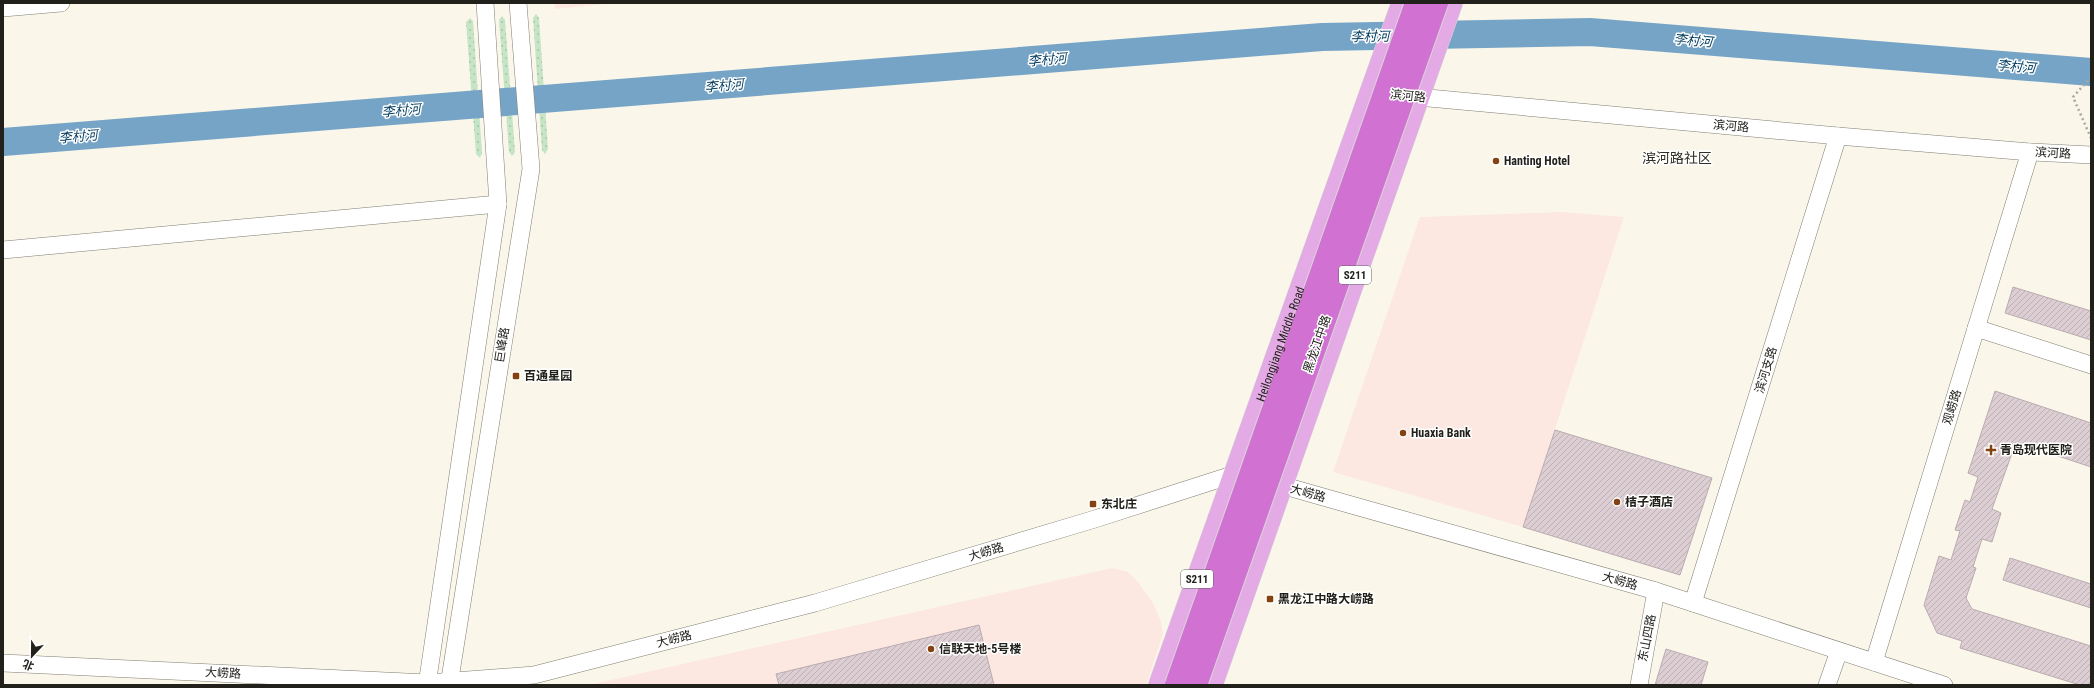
<svg xmlns="http://www.w3.org/2000/svg" width="2094" height="688" font-family="'Roboto Condensed','Noto Sans SC',sans-serif">
	<style>
		.commercial { fill: #fce8e1 }
		.grass { fill: url(#grass-dots) }
		.lines { fill: none; stroke-linecap: round; stroke-linejoin: round }
		.river { stroke: #76a4c7; stroke-width: 28 }
		.building { fill: url(#building-hatch); stroke: #baabb1 }
		.minor-casing { stroke: #807e72; stroke-width: 18 }
		.major-casing { stroke: #d7d7d6; stroke-width: 22 }
		.path { stroke: #aaa89e; stroke-width: 2.5; stroke-dasharray: 2 3; stroke-linecap: butt }
		.minor { stroke: #fff; stroke-width: 17 }
		.major { stroke: #e3aae5; stroke-width: 21 }
		.highway-bridge-casing { stroke: #d7d7d6; stroke-width: 24; stroke-linecap: butt }
		.highway-bridge { stroke: #d172d3; stroke-width: 22 }
		.poi-dot { fill: #844210; stroke: #fff; stroke-width: 1.5 }
		.labels { text-anchor: middle; stroke-width: 3; stroke-linejoin: round; paint-order: stroke }
		.shield { fill: #fff; stroke: #64635f; stroke-width: 1 }
		.shield-label { font-size: 11px; font-weight: bold; fill: #21201b }
		.street-label { font-size: 12px; fill: #21201b; stroke: #fff }
		.poi-label { font-size: 12px; font-weight: bold; fill: #21201b; stroke: #fff; text-anchor: start }
		.water-label { font-size: 13px; font-style: italic; fill: #043e61; stroke: #fff }
		.quarter-label { font-size: 14px; fill: #312f25; stroke: #fff }
	</style>
	<defs>
		<pattern id="grass-dots" width="8" height="8" patternUnits="userSpaceOnUse"><rect width="8" height="8" fill="#c6e4c6"/><path d="M2 2h.1M6 6h.1" fill="none" stroke="#aac3aa" stroke-width="1.8" stroke-linecap="round"/></pattern>
		<pattern id="building-hatch" width="6" height="6" patternUnits="userSpaceOnUse"><rect width="6" height="6" fill="#ddced4"/><path d="M-1 1l2-2M0 6l6-6M5 7l2-2" fill="none" stroke="#bdb1b5"/></pattern>
	</defs>
	<rect width="100%" height="100%" fill="#faf7ea"/>
	<g class="commercial">
		<path d="M 554,3 L 614,3 L 555,9 Z"/>
		<path d="M 1561,212 L 1624,217 L 1523,527 L 1333,472 L 1420,217 Z"/>
		<path d="M 1112,568 L 1128,572 L 1138,582 L 1153,603 L 1161,622 L 1163,634 L 1146,685 L 589,685 Z"/>
	</g>
	<g class="grass">
		<path d="M 536,14 L 539,18 L 548,149 L 545,154 L 542,150 L 533,18 Z"/>
		<path d="M 502,16 L 505,20 L 515,152 L 512,156 L 509,152 L 499,20 Z"/>
		<path d="M 470,18 L 473,21 L 482,153 L 480,158 L 476,154 L 466,22 Z"/>
	</g>
	<g class="lines">
		<path class="river" d="M 3,142 L 1322,37 L 1590,32 L 2091,72"/>
	</g>
	<g class="building">
		<path d="M 2013,287 L 2091,311 L 2091,340 L 2005,313 Z"/>
		<path d="M 1995,391 L 2091,423 L 2091,467 L 2016,442 L 1992,509 L 2001,513 L 1992,542 L 1982,539 L 1973,567 L 1976,568 L 1966,598 L 1972,609 L 2091,646 L 2091,685 L 2080,685 L 1960,648 L 1962,641 L 1937,633 L 1924,605 L 1939,556 L 1951,560 L 1960,531 L 1955,530 L 1965,500 L 1970,502 L 1978,477 L 1968,473 Z"/>
		<path d="M 1555,430 L 1712,478 L 1680,575 L 1523,527 Z"/>
		<path d="M 2010,558 L 2091,584 L 2091,608 L 2003,580 Z"/>
		<path d="M 979,625 L 994,685 L 779,685 L 776,674 Z"/>
		<path d="M 1666,649 L 1708,662 L 1701,685 L 1655,685 Z"/>
	</g>
	<g class="lines">
		<defs>
			<g id="minor">
				<path d="M 3,8 L 61,3"/>
				<path d="M 1407,96 L 1838,136 L 2030,152 L 2091,155"/>
				<path d="M 3,250 L 498,204"/>
				<path d="M 1976,328 L 2091,365"/>
				<path d="M 1270,482 L 1656,591 L 1944,685"/>
				<path d="M 1693,603 L 1838,136"/>
				<path d="M 1874,662 L 2030,152"/>
				<path d="M 3,663 L 428,683 L 534,675 L 815,603 L 1095,519 L 1235,474 L 1243,476"/>
				<path d="M 427,685 L 498,204 L 485,3"/>
				<path d="M 449,685 L 531,169 L 518,3"/>
				<path d="M 1639,685 L 1656,591"/>
				<path d="M 1827,685 L 1839,651"/>
			</g>
			<g id="major">
				<path id="s1" d="M 1159,685 L 1402,3"/>
				<path d="M 1212,685 L 1452,3"/>
			</g>
		</defs>
		<use href="#minor" class="minor-casing"/>
		<use href="#major" class="major-casing"/>
		<path class="path" d="M 2091,77 L 2073,97 L 2091,138"/>
		<use href="#minor" class="minor"/>
		<use href="#major" class="major"/>
		<defs>
			<g id="highway-bridge">
				<path d="M 1176,685 L 1416,3"/>
				<path d="M 1196,685 L 1437,3"/>
			</g>
		</defs>
		<use href="#highway-bridge" class="highway-bridge-casing"/>
		<use href="#highway-bridge" class="highway-bridge"/>
	</g>
	<g class="poi-dot">
		<circle cx="1496" cy="161" r="4"/>
		<rect x="512" y="372" width="8" height="8" rx="2"/>
		<circle cx="1403" cy="433" r="4"/>
		<path d="M1989 444h4v4h4v4h-4v4h-4v-4h-4v-4h4z"/>
		<circle cx="1617" cy="502" r="4"/>
		<rect x="1089" y="500" width="8" height="8" rx="2"/>
		<rect x="1266" y="595" width="8" height="8" rx="2"/>
		<circle cx="931" cy="649" r="4"/>
	</g>
	<g class="labels">
		<g class="shield">
			<rect x="1339" y="266" width="32" height="18" rx="3"/>
			<rect x="1181" y="570" width="32" height="18" rx="3"/>
		</g>
		<g class="shield-label">
			<text x="1355" y="279">S211</text>
			<text x="1197" y="583">S211</text>
		</g>
		<g class="street-label">
			<text transform="translate(1408 96) rotate(6)" y="4">滨河路</text>
			<text transform="translate(1731 126) rotate(5)" y="4">滨河路</text>
			<text transform="translate(2053 153) rotate(3)" y="4">滨河路</text>
			<text dy="4" stroke="none"><textPath href="#s1" startOffset="362">Heilongjiang Middle Road</textPath></text>
			<text transform="translate(1317 344) rotate(-71)" y="4">黑龙江中路</text>
			<text transform="translate(502 345) rotate(-81)" y="4">巨峰路</text>
			<text transform="translate(1766 370) rotate(-73)" y="4">滨河支路</text>
			<text transform="translate(1952 407) rotate(-73)" y="4">观崂路</text>
			<text transform="translate(1308 493) rotate(16)" y="4">大崂路</text>
			<text transform="translate(986 552) rotate(-17)" y="4">大崂路</text>
			<text transform="translate(1620 581) rotate(16)" y="4">大崂路</text>
			<text transform="translate(1647 638) rotate(-79)" y="4">东山四路</text>
			<text transform="translate(674 639) rotate(-14)" y="4">大崂路</text>
			<text transform="translate(223 673) rotate(3)" y="4">大崂路</text>
		</g>
		<g class="poi-label">
			<text x="1504" y="165">Hanting Hotel</text>
			<text x="524" y="380">百通星园</text>
			<text x="1411" y="437">Huaxia Bank</text>
			<text x="2000" y="454">青岛现代医院</text>
			<text x="1625" y="506">桔子酒店</text>
			<text x="1101" y="508">东北庄</text>
			<text x="1278" y="603">黑龙江中路大崂路</text>
			<text x="939" y="653">信联天地-5号楼</text>
		</g>
		<g class="water-label">
			<text transform="translate(1370 36) rotate(-1)" y="5">李村河</text>
			<text transform="translate(1693 40) rotate(5)" y="5">李村河</text>
			<text transform="translate(1047 59) rotate(-5)" y="5">李村河</text>
			<text transform="translate(2016 66) rotate(5)" y="5">李村河</text>
			<text transform="translate(724 85) rotate(-5)" y="5">李村河</text>
			<text transform="translate(401 110) rotate(-5)" y="5">李村河</text>
			<text transform="translate(78 136) rotate(-5)" y="5">李村河</text>
		</g>
		<g class="quarter-label">
			<text x="1677" y="163">滨河路社区</text>
		</g>
	</g>
	<rect width="2094" height="688" fill="none" stroke="#21201b" stroke-width="8"/>
	<g transform="translate(32 656) rotate(202)" stroke="#ffffff" stroke-width="3" paint-order="stroke">
	<path d="M0-3L7 15L0 10L-7 15Z" fill="#21201b"/>
	<text y="-6" font-size="11" font-weight="bold" text-anchor="middle" fill="#21201b">北</text>
	</g>
</svg>
